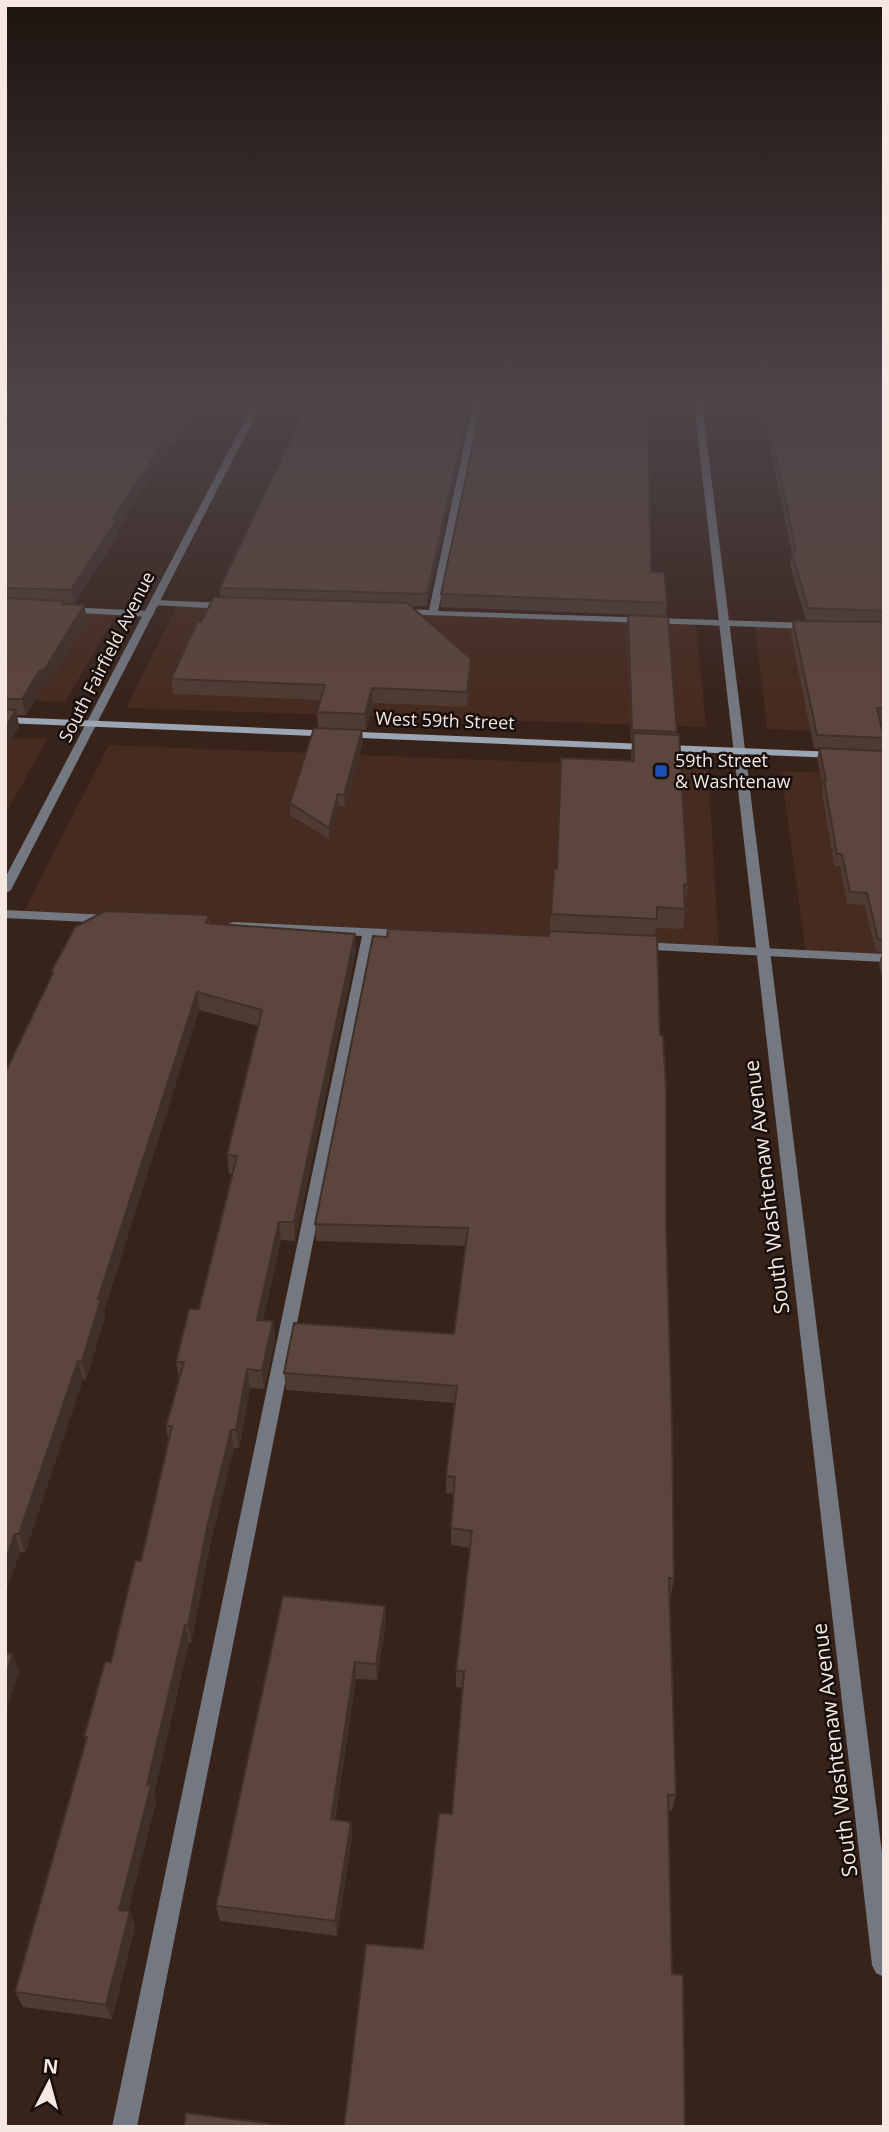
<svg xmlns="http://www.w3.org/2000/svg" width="889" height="2132" font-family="'Open Sans',sans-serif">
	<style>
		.built { fill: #462b20 }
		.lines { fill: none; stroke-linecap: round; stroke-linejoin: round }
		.lane { fill: #737881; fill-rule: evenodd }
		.street { fill: #737881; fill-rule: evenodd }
		.secondary { fill: #9ca5b4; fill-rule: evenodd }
		.wall { fill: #4f3b34 }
		.shaded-wall { fill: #40302a }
		.building { fill: #5c453c; stroke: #40302a; stroke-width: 2 }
		.transit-dot { fill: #1a4fb4; stroke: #180f0c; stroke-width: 2.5 }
		.labels { text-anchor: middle; stroke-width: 5; stroke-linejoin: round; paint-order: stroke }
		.far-street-label { font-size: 18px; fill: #f5e7e2; stroke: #180f0c }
		.far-poi-label { font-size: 18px; fill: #f5e7e2; stroke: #180f0c; text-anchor: start }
		.street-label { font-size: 21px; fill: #f5e7e2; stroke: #180f0c }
	</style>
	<rect width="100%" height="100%" fill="#38231b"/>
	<g class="built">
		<path d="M 178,604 L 696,622 L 706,727 L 126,708 Z"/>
		<path d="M 5,608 L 117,613 L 65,702 L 5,699 Z"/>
		<path d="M 755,624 L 851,628 L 876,734 L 767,729 Z"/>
		<path d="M 5,738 L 47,739 L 5,815 Z"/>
		<path d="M 109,745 L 708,769 L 719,949 L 22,915 Z"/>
		<path d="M 781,771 L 884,776 L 884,958 L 806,954 Z"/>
	</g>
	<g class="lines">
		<g class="lane">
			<path d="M 473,403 L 481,403 L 438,611 L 810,623 L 815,626 L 810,629 L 397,614 L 397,610 L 400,609 L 429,610 Z"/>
			<path d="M 154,600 L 226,603 L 231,606 L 226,609 L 151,605 L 149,603 Z"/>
			<path d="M 66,607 L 149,611 L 154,614 L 149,617 L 63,612 L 63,608 Z"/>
			<path d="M 5,910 L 109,915 L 115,919 L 109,923 L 5,918 Z"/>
			<path d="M 234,922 L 406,930 L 412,934 L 406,938 L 374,936 L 137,2127 L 112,2127 L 362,936 L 230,929 L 228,926 L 230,923 Z"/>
			<path d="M 639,942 L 884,954 L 884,962 L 634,949 L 633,946 L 634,943 Z"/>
		</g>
		<g class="street">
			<path d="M 254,403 L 262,403 L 11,890 L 5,894 L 5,878 Z"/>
			<path d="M 694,403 L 702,403 L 884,1869 L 884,1977 L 876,1973 L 872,1965 Z"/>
		</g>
		<path class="secondary" d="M 5,717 L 836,752 L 841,755 L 836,758 L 5,723 Z"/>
	</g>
	<g class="wall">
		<path d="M 5,403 L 202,403 L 177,445 L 172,444 L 118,529 L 119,534 L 74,604 L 84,605 L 87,620 L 48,685 L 42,687 L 26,715 L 17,715 L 19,726 L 5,750 Z"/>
		<path d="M 472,403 L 427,606 L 410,606 L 471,659 L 471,673 L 467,707 L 373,703 L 366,730 L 318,728 L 317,712 L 321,700 L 173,694 L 171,679 L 201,622 L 220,597 L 220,588 Z"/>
		<path d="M 761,403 L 884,403 L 884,722 L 880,722 L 884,738 L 882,751 L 884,751 L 884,977 L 882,977 L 879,964 L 882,953 L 876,951 L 864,905 L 847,904 L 840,866 L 834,866 L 822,792 L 823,785 L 817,760 L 819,749 L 814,748 L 791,634 L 793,621 L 832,622 L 806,621 L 790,565 L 792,553 Z"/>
		<path d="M 642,423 L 651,572 L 667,603 L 666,616 L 441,607 L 441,594 Z"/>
		<path d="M 628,615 L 677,732 L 688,885 L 683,929 L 656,928 L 655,936 L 666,1221 L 674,1578 L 671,1595 L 669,1595 L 676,1795 L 672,1811 L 668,1810 L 672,1974 L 423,1949 L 452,1814 L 463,1688 L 456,1687 L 456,1671 L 470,1548 L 451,1545 L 451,1528 L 454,1494 L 446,1493 L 446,1476 L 455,1403 L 286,1390 L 284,1373 L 454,1334 L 465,1246 L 316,1241 L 315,1224 L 387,937 L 549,936 L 554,869 L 556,869 L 631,761 L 632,741 L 631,741 L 627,625 Z"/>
		<path d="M 363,741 L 345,806 L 338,806 L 329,839 L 290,815 L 290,803 Z"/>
		<path d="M 209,915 L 210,924 L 356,951 L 295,1241 L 281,1240 L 263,1320 L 273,1321 L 275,1339 L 264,1389 L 250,1388 L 239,1448 L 234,1448 L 211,1541 L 191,1643 L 189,1642 L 154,1794 L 156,1802 L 128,1911 L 130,1911 L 135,1926 L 112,2019 L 23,2007 L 15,1992 L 86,1741 L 84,1737 L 111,1662 L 141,1561 L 168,1440 L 166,1426 L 179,1379 L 176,1362 L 199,1309 L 233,1174 L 229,1174 L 227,1155 L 259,1026 L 199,1010 L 104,1311 L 105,1317 L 86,1380 L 83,1379 L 25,1552 L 20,1552 L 5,1594 L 5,1073 L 52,975 L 51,972 Z"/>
		<path d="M 385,1606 L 386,1622 L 377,1680 L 356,1679 L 335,1820 L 351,1822 L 352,1837 L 337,1936 L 220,1921 L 216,1906 Z"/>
	</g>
	<g class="shaded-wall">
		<path d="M 14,403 L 28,403 L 5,429 L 5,413 Z"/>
		<path d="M 193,403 L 202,403 L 177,445 L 176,431 Z"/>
		<path d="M 470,403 L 472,403 L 427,606 L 427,594 Z"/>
		<path d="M 170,431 L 172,444 L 118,529 L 119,534 L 74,605 L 71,590 L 113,519 Z"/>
		<path d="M 84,605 L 87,620 L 48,685 L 42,687 L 26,715 L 22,699 L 39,671 Z"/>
		<path d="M 471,659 L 471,673 L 467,707 L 467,692 Z"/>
		<path d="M 372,688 L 373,703 L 366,730 L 365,714 Z"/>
		<path d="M 16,710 L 19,726 L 5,750 L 5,728 Z"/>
		<path d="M 362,730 L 363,741 L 345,806 L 344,795 Z"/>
		<path d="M 338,794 L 338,806 L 329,839 L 329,828 Z"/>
		<path d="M 355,934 L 356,951 L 295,1241 L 294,1222 Z"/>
		<path d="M 197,992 L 199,1010 L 104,1311 L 105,1317 L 86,1380 L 82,1361 L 98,1299 Z"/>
		<path d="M 279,1222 L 281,1240 L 259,1338 L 257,1320 Z"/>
		<path d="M 273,1321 L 275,1339 L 264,1389 L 262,1371 Z"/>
		<path d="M 78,1361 L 83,1379 L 25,1552 L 19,1534 Z"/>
		<path d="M 247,1369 L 250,1388 L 239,1448 L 236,1430 Z"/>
		<path d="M 231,1430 L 234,1448 L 211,1541 L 191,1643 L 188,1625 L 208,1523 Z"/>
		<path d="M 15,1534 L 20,1552 L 5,1594 L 5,1560 Z"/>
		<path d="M 385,1606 L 386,1622 L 377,1680 L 376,1664 Z"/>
		<path d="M 185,1625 L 189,1642 L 154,1794 L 156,1802 L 124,1925 L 119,1910 Z"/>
		<path d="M 13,1654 L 19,1671 L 5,1715 L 5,1677 Z"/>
		<path d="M 355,1662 L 356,1679 L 332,1835 L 331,1819 Z"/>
		<path d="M 351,1822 L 352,1837 L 337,1936 L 335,1921 Z"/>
		<path d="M 130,1911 L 135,1926 L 112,2019 L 106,2005 Z"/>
	</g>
	<g class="building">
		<path d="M 5,403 L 14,403 L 5,413 Z"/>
		<path d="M 28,403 L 193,403 L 176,431 L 170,431 L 113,519 L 117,519 L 71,590 L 5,588 L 5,426 Z"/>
		<path d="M 308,403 L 470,403 L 427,594 L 220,588 Z"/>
		<path d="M 482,403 L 643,403 L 642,423 L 648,423 L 651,572 L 664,572 L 667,603 L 441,594 Z"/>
		<path d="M 765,403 L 884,403 L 884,611 L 808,608 L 792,553 L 796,551 Z"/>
		<path d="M 214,597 L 407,603 L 471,659 L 467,692 L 372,688 L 365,714 L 317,712 L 325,685 L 171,679 L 198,621 L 201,622 Z"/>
		<path d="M 5,598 L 64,601 L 62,604 L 84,605 L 45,669 L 39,671 L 22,699 L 5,699 Z"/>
		<path d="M 628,615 L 668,617 L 677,732 L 632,730 Z"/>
		<path d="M 793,621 L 884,622 L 884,709 L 877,708 L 884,738 L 817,735 Z"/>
		<path d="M 5,709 L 16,710 L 5,728 Z"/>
		<path d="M 314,728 L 362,730 L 344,795 L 338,794 L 329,828 L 290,803 Z"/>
		<path d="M 633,733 L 679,735 L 688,885 L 684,884 L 685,909 L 657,907 L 657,919 L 551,914 L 554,869 L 557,869 L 561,758 L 634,761 Z"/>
		<path d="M 819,748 L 884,751 L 884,940 L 878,939 L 867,893 L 850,892 L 842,854 L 837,854 L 824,780 L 826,780 Z"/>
		<path d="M 105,911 L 209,915 L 206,923 L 355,934 L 294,1222 L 279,1222 L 257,1320 L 273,1321 L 262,1371 L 247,1369 L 236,1430 L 231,1430 L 208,1523 L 188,1625 L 185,1625 L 147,1785 L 151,1786 L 119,1910 L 130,1911 L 106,2005 L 15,1992 L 87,1737 L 84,1737 L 105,1662 L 111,1662 L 135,1561 L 141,1561 L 172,1426 L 166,1426 L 184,1362 L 176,1362 L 189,1309 L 199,1309 L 237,1156 L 227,1155 L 262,1010 L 197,992 L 98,1299 L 101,1299 L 82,1361 L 78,1361 L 19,1534 L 15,1534 L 5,1560 L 5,1073 L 53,973 L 51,972 L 75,927 Z"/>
		<path d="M 388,929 L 549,936 L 550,931 L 657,936 L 660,1035 L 663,1036 L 666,1087 L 666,1221 L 672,1423 L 674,1578 L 669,1578 L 676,1795 L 668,1795 L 672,1974 L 683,1975 L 685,2127 L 344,2127 L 366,1944 L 423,1949 L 439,1813 L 452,1814 L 464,1671 L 456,1671 L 472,1531 L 451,1528 L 455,1477 L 446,1476 L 457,1386 L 284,1373 L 294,1323 L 454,1334 L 468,1228 L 315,1224 L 373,936 L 387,937 Z"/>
		<path d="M 283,1596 L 385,1606 L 376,1664 L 355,1662 L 331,1819 L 351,1822 L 335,1921 L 216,1906 Z"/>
		<path d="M 5,1653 L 13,1654 L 5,1677 Z"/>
		<path d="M 186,2113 L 299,2127 L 184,2127 Z"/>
	</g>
	<linearGradient id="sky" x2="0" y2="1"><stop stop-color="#1f130f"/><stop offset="0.57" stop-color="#4d454a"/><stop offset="1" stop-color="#4d454a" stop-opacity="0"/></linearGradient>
	<rect width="889" height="701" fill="url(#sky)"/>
	<rect class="transit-dot" x="654" y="764" width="14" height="14" rx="3.5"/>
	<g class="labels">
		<g class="far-street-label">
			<text transform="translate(107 657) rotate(-63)" y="6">South Fairfield Avenue</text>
			<text transform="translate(445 721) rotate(2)" y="6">West 59th Street</text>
		</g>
		<g class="far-poi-label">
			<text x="675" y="767">59th Street<tspan x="675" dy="21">&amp; Washtenaw</tspan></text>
		</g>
		<g class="street-label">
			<text transform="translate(767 1187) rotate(-97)" y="7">South Washtenaw Avenue</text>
			<text transform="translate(835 1750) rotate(-97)" y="7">South Washtenaw Avenue</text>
		</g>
	</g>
	<rect width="889" height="2132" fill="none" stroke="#f5e7e2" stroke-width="14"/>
	<g transform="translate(49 2083) rotate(6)" stroke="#180f0c" stroke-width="5" paint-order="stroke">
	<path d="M0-5L12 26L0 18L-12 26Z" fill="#f5e7e2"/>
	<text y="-10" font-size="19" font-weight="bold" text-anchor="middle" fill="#f5e7e2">N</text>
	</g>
</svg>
